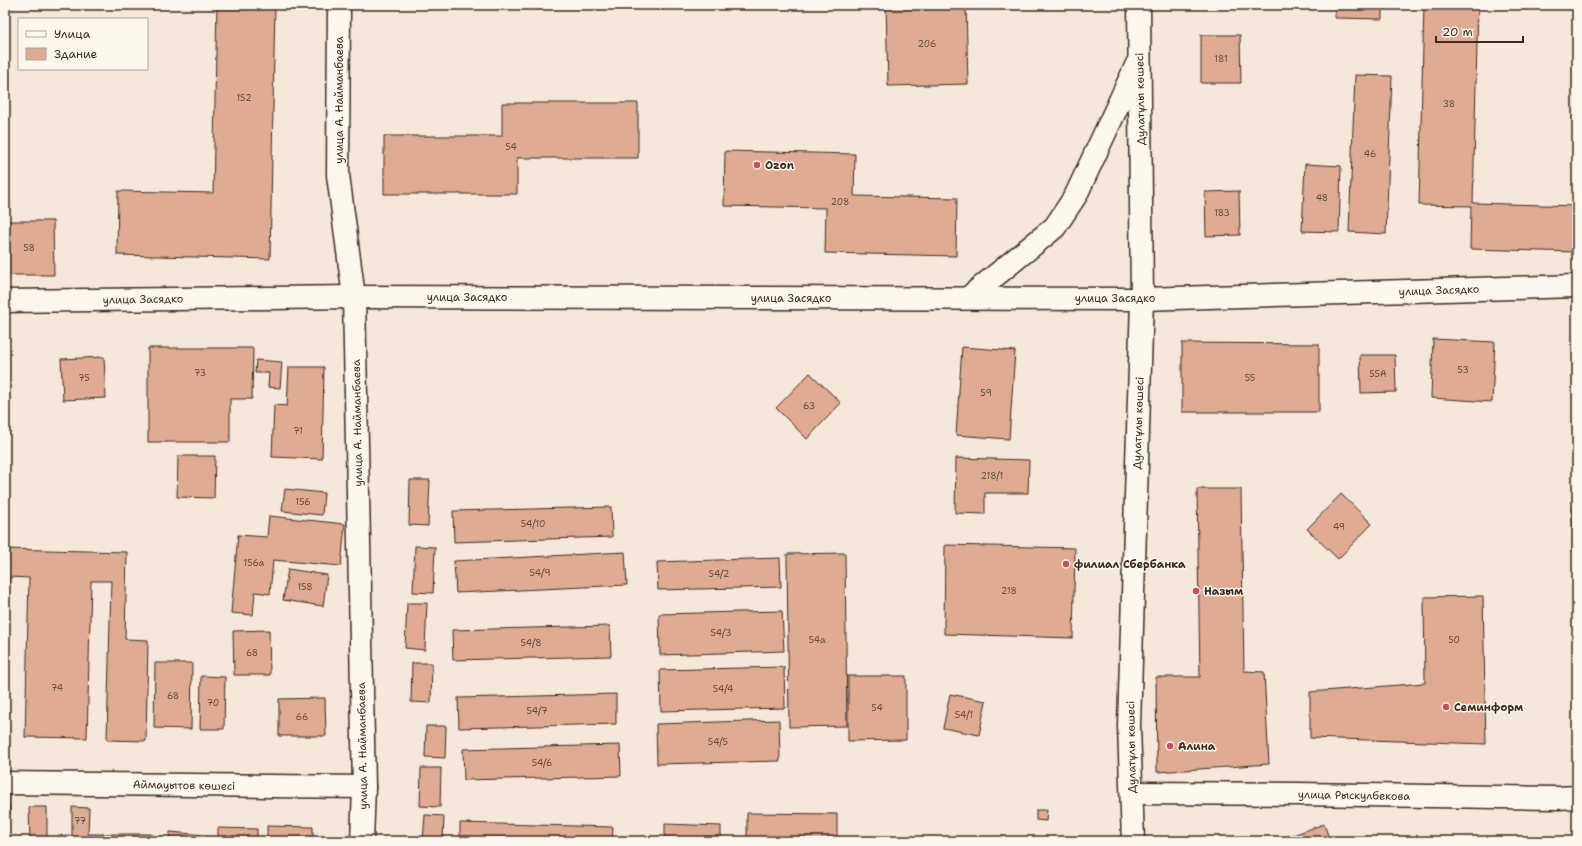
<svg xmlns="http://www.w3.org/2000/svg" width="1582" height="846" font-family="'Shantell Sans',sans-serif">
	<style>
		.building { fill: #dfab93; stroke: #3b2a1e }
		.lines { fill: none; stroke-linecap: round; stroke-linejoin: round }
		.minor-casing { stroke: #3b2a1e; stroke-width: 25 }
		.tertiary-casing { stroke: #3b2a1e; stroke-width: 25 }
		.minor { stroke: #fbf7ec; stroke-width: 22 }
		.tertiary { stroke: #fbf7ec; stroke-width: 22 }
		.poi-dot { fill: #d1495b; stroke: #fbf7ec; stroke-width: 1.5 }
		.labels { text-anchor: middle; stroke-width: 3; stroke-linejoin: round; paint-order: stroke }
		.number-label { font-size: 9px; fill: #644a3b }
		.street-label { font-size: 11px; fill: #3b2a1e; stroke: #fbf7ec }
		.poi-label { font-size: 11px; font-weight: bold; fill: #3b2a1e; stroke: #fbf7ec; text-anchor: start }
	</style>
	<rect width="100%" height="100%" fill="#f5e8da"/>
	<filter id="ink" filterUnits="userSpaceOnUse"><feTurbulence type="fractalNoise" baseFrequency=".025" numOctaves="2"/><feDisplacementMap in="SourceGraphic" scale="8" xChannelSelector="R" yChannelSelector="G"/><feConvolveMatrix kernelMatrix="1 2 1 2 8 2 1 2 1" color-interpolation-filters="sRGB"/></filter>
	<g filter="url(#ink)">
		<g class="building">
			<path d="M 217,5 L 275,5 L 270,259 L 117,255 L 118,191 L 213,193 Z"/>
			<path d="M 886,5 L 966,5 L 968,84 L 888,86 Z"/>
			<path d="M 1335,5 L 1382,5 L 1382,19 L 1335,18 Z"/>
			<path d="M 1424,5 L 1478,5 L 1473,203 L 1577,206 L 1577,252 L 1470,249 L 1471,206 L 1419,205 Z"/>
			<path d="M 1201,35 L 1240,35 L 1241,83 L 1201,83 Z"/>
			<path d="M 1355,75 L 1392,76 L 1386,234 L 1349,232 Z"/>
			<path d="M 502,103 L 638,103 L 638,158 L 517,158 L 517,194 L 384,194 L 384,136 L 502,136 Z"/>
			<path d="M 725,151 L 855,154 L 854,196 L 957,198 L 956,256 L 825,253 L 826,208 L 724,206 Z"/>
			<path d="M 1305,164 L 1341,166 L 1339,232 L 1302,231 Z"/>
			<path d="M 1239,191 L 1240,235 L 1206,236 L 1205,192 Z"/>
			<path d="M 5,221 L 53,221 L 54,275 L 5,275 Z"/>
			<path d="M 1433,339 L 1495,342 L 1492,402 L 1431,398 Z"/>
			<path d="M 1182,343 L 1319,344 L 1319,412 L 1182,412 Z"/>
			<path d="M 962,347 L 1015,351 L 1009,439 L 956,435 Z"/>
			<path d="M 148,348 L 253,348 L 252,399 L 230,399 L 230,442 L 148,442 Z"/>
			<path d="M 1360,355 L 1395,355 L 1396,392 L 1361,393 Z"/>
			<path d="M 104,357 L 106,398 L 63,400 L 61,359 Z"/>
			<path d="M 256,360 L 282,362 L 280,388 L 268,387 L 269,373 L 255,373 Z"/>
			<path d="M 289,367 L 324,367 L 322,459 L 272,457 L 274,405 L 287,406 Z"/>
			<path d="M 810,373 L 841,403 L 807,439 L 776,408 Z"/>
			<path d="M 178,456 L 215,456 L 214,498 L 177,497 Z"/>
			<path d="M 956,458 L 1029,460 L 1028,493 L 985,493 L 985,514 L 955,513 Z"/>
			<path d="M 410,480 L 430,480 L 428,526 L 409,525 Z"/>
			<path d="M 285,489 L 324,493 L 322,515 L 282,511 Z"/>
			<path d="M 1197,489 L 1241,489 L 1244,671 L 1264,672 L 1269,764 L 1157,772 L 1156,677 L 1200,677 Z"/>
			<path d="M 1341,494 L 1372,524 L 1338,559 L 1307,529 Z"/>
			<path d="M 611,507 L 612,537 L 454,542 L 453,511 Z"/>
			<rect x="1573" y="508" width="4" height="42"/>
			<path d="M 269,516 L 345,524 L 341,566 L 273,560 L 270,594 L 255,592 L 253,615 L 231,613 L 238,535 L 267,537 Z"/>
			<path d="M 945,545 L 1075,548 L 1073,638 L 944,634 Z"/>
			<path d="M 415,546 L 435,547 L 433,593 L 413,592 Z"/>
			<path d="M 5,549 L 127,552 L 125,639 L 148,640 L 146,741 L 107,740 L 111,581 L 91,581 L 87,738 L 25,737 L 29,578 L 9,577 L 7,637 L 5,637 Z"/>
			<path d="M 625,552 L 627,585 L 456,593 L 454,561 Z"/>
			<path d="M 845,553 L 847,726 L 789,727 L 787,554 Z"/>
			<path d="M 780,558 L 781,587 L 658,590 L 657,562 Z"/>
			<path d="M 288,569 L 327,575 L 323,606 L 283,600 Z"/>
			<path d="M 1483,596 L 1486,744 L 1310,738 L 1310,692 L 1425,683 L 1424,597 Z"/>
			<path d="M 407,603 L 427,603 L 425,650 L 405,648 Z"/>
			<path d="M 782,611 L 784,651 L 660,655 L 659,614 Z"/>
			<path d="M 610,626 L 611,656 L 453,660 L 452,630 Z"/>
			<path d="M 269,630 L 270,675 L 234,675 L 233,631 Z"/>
			<path d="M 155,663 L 192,663 L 191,729 L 154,728 Z"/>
			<path d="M 412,663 L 432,663 L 431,703 L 411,702 Z"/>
			<path d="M 784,667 L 785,708 L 661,711 L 660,670 Z"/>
			<path d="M 201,676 L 225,677 L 224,729 L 200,729 Z"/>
			<path d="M 848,676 L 906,676 L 906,740 L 848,741 Z"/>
			<path d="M 616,694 L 616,724 L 459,728 L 458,698 Z"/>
			<path d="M 950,694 L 986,701 L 979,735 L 943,728 Z"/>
			<path d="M 325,698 L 326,736 L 279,736 L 279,699 Z"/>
			<path d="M 779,720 L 780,761 L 657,764 L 656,724 Z"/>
			<path d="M 426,726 L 446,726 L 445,758 L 425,757 Z"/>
			<path d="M 620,745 L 621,776 L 464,780 L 463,749 Z"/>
			<path d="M 421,768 L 441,768 L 440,807 L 420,806 Z"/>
			<path d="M 5,794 L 8,794 L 10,814 L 5,815 Z"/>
			<path d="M 29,807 L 47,807 L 47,841 L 30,841 Z"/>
			<path d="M 72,807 L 89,808 L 88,834 L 151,834 L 151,841 L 72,841 Z"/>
			<path d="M 1036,810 L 1047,810 L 1046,821 L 1036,820 Z"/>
			<path d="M 747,813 L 837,814 L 837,841 L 747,841 Z"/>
			<path d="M 425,815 L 444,816 L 443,841 L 423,841 Z"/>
			<path d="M 460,823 L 613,827 L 612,841 L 460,841 Z"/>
			<path d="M 665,824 L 721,826 L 721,841 L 665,841 Z"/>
			<path d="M 1324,824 L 1330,841 L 1276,841 Z"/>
			<path d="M 267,826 L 313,827 L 313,841 L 267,841 Z"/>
			<path d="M 218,828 L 257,829 L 257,841 L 218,841 Z"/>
			<path d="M 170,832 L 205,835 L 204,841 L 169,841 Z"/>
		</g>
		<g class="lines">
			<defs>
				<g id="minor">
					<path d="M 339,5 L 338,175 L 354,297 L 364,787 L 362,841"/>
					<path d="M 5,301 L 354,297 L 1142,299 L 1577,286"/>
					<path d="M 5,783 L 364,787"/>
					<path d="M 1132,793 L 1299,794 L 1557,798 L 1577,797"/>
				</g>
				<g id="tertiary">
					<path d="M 968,298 L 1055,227 L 1076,195 L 1137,64"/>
					<path d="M 1133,841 L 1129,726 L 1142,299 L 1139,5"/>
				</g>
			</defs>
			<use href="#minor" class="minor-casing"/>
			<use href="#tertiary" class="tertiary-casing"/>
			<use href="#minor" class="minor"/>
			<use href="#tertiary" class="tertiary"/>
		</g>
	</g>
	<g class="poi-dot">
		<circle cx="757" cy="165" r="4"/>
		<circle cx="1066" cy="564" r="4"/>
		<circle cx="1196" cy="591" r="4"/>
		<circle cx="1446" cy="707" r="4"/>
		<circle cx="1170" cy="746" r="4"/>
	</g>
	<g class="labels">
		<g class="number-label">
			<text x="927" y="47">206</text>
			<text x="1221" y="62">181</text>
			<text x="244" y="101">152</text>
			<text x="1449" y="107">38</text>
			<text x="511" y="150">54</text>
			<text x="1370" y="157">46</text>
			<text x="1322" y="201">48</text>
			<text x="840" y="205">208</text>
			<text x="1222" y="216">183</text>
			<text x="29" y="251">58</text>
			<text x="1463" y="373">53</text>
			<text x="200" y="376">73</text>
			<text x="1378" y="377">55А</text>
			<text x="84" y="381">75</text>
			<text x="1250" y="381">55</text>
			<text x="986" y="396">59</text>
			<text x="809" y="409">63</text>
			<text x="298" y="434">71</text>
			<text x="992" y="479">218/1</text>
			<text x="303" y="505">156</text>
			<text x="533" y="527">54/10</text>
			<text x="1339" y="530">49</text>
			<text x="254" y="566">156а</text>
			<text x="540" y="576">54/9</text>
			<text x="719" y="577">54/2</text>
			<text x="305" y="590">158</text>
			<text x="1009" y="594">218</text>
			<text x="721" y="636">54/3</text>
			<text x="817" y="643">54а</text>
			<text x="1454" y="643">50</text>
			<text x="531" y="646">54/8</text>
			<text x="252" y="656">68</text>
			<text x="57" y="691">74</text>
			<text x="723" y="692">54/4</text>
			<text x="173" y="699">68</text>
			<text x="213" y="706">70</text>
			<text x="877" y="711">54</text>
			<text x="537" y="714">54/7</text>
			<text x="964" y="718">54/1</text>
			<text x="302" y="720">66</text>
			<text x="718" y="745">54/5</text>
			<text x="542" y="766">54/6</text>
			<text x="80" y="824">77</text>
		</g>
		<g class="street-label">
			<text transform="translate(1140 99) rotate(-91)" y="4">Дулатұлы көшесі</text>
			<text transform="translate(339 100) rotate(-90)" y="4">улица А. Найманбаева</text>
			<text transform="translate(1439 290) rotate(-2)" y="4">улица Засядко</text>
			<text x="467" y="301">улица Засядко</text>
			<text x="791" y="302">улица Засядко</text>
			<text x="1115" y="302">улица Засядко</text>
			<text transform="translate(143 299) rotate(-1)" y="4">улица Засядко</text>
			<text transform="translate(357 423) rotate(-91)" y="4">улица А. Найманбаева</text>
			<text transform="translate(1138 423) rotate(-88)" y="4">Дулатұлы көшесі</text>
			<text transform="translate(362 746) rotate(-91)" y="4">улица А. Найманбаева</text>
			<text transform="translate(1131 747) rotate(-91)" y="4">Дулатұлы көшесі</text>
			<text transform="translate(184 785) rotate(1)" y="4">Аймауытов көшесі</text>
			<text transform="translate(1354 795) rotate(1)" y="4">улица Рыскулбекова</text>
		</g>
		<g class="poi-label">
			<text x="765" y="169">Ozon</text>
			<text x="1074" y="568">филиал Сбербанка</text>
			<text x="1204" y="595">Назым</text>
			<text x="1454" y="711">Семинформ</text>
			<text x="1178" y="750">Алина</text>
		</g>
	</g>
	<rect width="1582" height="846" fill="none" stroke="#fbf7ec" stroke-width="20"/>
	<rect x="10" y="10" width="1562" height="826" fill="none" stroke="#3b2a1e" stroke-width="1.5" filter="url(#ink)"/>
	<rect x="18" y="18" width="130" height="52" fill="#fbf7ec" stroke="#aea59a"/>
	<rect x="26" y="31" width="20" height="6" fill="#fbf7ec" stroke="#aea59a"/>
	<text x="54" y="38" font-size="12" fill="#3b2a1e">Улица</text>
	<rect x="26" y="48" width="20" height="12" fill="#dfab93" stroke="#aea59a"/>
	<text x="54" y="58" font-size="12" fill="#3b2a1e">Здание</text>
	<path d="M1436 36v6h87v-6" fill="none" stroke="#3b2a1e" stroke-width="2"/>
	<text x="1442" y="36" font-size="12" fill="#3b2a1e" stroke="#fbf7ec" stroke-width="3" paint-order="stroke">20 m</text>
</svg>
